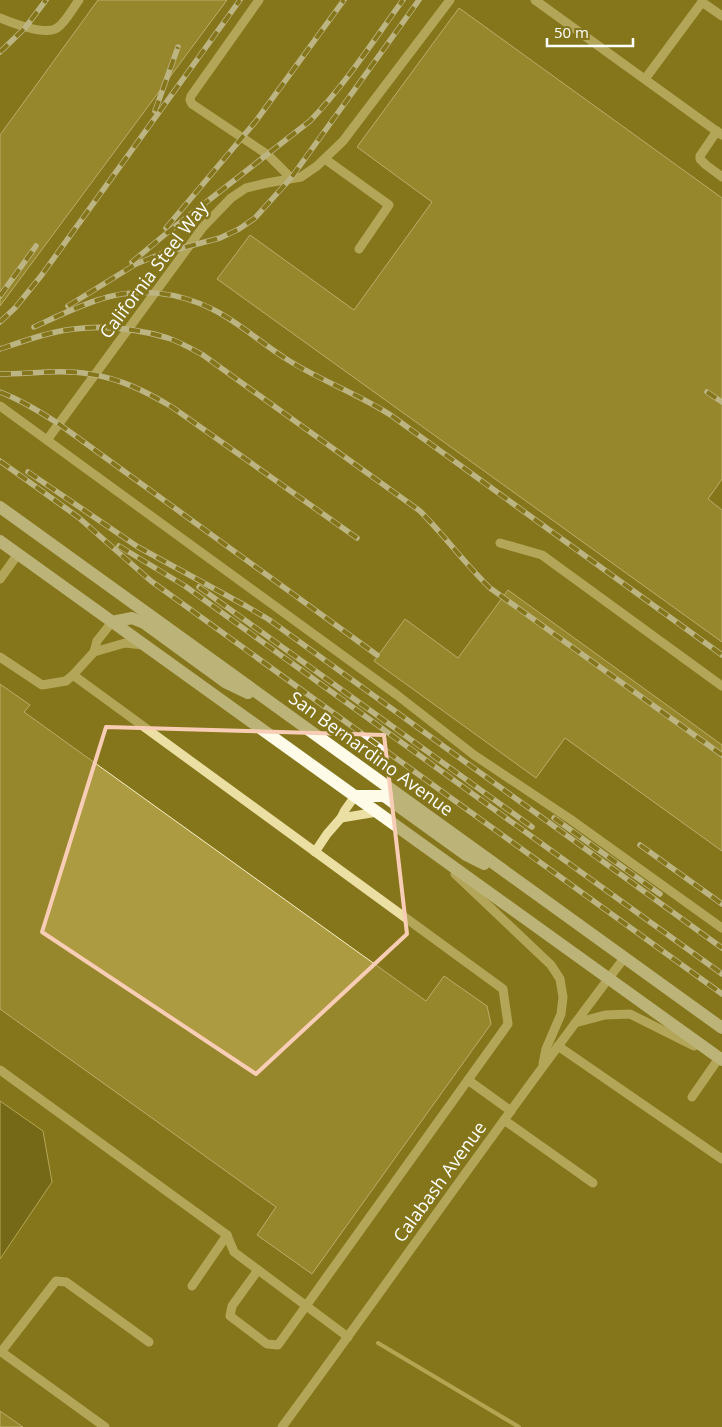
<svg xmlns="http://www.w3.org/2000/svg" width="722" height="1427" font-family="'Open Sans',sans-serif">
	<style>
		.water { fill: #635813; stroke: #edde96 }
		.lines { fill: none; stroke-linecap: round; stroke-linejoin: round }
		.stream { stroke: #edde96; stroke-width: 4 }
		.building { fill: #ac9b40; stroke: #f8f0c8 }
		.minor { stroke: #ebdfa3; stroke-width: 9 }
		.major { stroke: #fefce8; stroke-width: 12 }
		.rail-casing { stroke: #fff; stroke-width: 5.5 }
		.rail { stroke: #85761c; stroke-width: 4; stroke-dasharray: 11; stroke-linecap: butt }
		.marked { fill: none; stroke: #f8cdb6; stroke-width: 4; stroke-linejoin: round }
		.labels { text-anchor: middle; stroke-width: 5; stroke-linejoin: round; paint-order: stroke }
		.street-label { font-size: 18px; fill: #fff; stroke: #85761c }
	</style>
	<rect width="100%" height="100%" fill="#85761c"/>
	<path class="water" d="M 0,1101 L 43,1131 L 52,1182 L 0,1259 Z"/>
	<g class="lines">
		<path class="stream" d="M 378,1343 L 519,1427"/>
	</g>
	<g class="building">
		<path d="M 98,0 L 227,0 L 0,306 L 0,135 Z"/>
		<path d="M 459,8 L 722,198 L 722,479 L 708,499 L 722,510 L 722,642 L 217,279 L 250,235 L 354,310 L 432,202 L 357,147 Z"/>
		<path d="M 508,590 L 722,745 L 722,851 L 565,738 L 536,778 L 374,661 L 405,619 L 458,658 Z"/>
		<path d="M 0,684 L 30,705 L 24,712 L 426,1001 L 444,976 L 487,1006 L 491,1024 L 312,1274 L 257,1235 L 276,1207 L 0,1009 Z"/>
		<path d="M 0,1411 L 23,1427 L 0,1427 Z"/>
	</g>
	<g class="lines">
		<g class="minor">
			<path d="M 259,0 L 191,96 L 190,100 L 192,104 L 268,155 L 291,178"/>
			<path d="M 535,0 L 722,135"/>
			<path d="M 703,0 L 702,2 L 722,16"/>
			<path d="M 0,18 C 12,23 45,36 57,28 C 66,22 72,9 79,0"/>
			<path d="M 645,79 L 702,2"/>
			<path d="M 717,131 L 700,156 L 700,159 L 706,165 L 722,177"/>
			<path d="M 325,159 L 389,205 L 359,249"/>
			<path d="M 0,406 L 397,695 L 474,755 L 570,819 L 722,928"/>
			<path d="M 47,440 L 203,227 L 231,198 L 246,188 L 267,183 L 301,177 L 317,166 L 343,141 L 450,0"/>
			<path d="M 500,543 L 542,555 L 722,686"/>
			<path d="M 0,579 L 18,554"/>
			<path d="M 94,652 L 125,643 L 143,645"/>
			<path d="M 0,657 L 42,685 L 66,681 L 73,675 L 94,652 L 97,641 L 112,622"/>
			<path d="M 73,675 L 503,989 L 508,1024 L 278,1345 L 267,1344 L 230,1316 L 232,1306 L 258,1270"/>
			<path d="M 341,818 L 377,812"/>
			<path d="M 315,852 L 327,834 L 341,818 L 345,810 L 355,796"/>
			<path d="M 455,874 L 551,965 L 560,979 L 563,997 L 561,1014 L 546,1049 L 543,1064"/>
			<path d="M 575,1023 L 605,1015 L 630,1014 L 694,1046"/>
			<path d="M 558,1046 L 722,1159"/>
			<path d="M 0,1070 L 227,1235 L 234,1252 L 348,1337"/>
			<path d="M 468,1080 L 511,1111"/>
			<path d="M 692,1097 L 719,1058 L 715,1056"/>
			<path d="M 504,1120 L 593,1183"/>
			<path d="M 192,1286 L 227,1235"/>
			<path d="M 0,1351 L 105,1427"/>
			<path d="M 1,1352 L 56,1281 L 66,1282 L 149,1342"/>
			<path d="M 282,1427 C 397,1271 507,1111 625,957"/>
		</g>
		<g class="major">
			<path d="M 0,507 L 722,1028"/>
			<path d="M 0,541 L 722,1060"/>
			<path d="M 112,622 L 132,618 L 144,623 L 225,682 L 248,693"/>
			<path d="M 355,796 L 384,796 L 466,855 L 484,864"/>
		</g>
		<defs>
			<g id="rail">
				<path d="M 0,52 L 25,28 L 46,0"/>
				<path d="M 155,111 L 178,47"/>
				<path d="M 166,228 L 256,121 L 344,0"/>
				<path d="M 132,262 L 168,232 L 310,121 C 345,85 373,41 403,0"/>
				<path d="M 0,296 L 36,246"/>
				<path d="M 68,306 L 136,264 L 163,253 L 220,238 L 239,229 L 255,218 L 291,178 L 419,0"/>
				<path d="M 0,322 L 15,308 L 41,276 L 240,0"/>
				<path d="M 34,327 C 56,317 78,306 101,299 C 137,287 178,292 212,309 C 239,322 262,344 288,360 C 321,381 359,394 392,416 L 722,655"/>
				<path d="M 0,349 C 24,341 48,332 74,329 C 105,325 138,329 168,338 C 180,342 192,349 203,355 L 420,511 C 445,536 465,564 490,588 L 722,755"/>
				<path d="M 0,374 C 29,374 60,369 90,374 C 121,379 145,391 172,407 L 357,538"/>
				<path d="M 0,392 C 21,400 40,412 59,424 L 377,655"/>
				<path d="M 707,392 L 722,402"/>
				<path d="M 0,461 L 78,517 L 151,581 L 722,994"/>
				<path d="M 28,472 L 138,547 L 246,606 L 268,619 L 722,948"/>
				<path d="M 119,546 L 185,586 L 722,974"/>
				<path d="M 199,587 L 532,827"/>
				<path d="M 554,818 L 660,894"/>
				<path d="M 640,845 L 722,904"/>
			</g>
		</defs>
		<use href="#rail" class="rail-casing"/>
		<use href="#rail" class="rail"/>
	</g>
	<path d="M0 0H722V1427H0ZM 106,727 L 384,735 L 407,934 L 256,1074 L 42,932 Z" fill="#85761c" fill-opacity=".55" fill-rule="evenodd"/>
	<path class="marked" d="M 106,727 L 384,735 L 407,934 L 256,1074 L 42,932 Z"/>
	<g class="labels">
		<g class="street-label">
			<text transform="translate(154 270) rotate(-53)" y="6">California Steel Way</text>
			<text transform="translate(371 754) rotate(36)" y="6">San Bernardino Avenue</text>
			<text transform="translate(440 1182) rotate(-54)" y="6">Calabash Avenue</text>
		</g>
	</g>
	<path d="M547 38v8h86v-8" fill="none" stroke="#ffffff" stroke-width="2.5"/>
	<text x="554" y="38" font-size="15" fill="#ffffff" stroke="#85761c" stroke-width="4" paint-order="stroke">50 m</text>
</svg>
